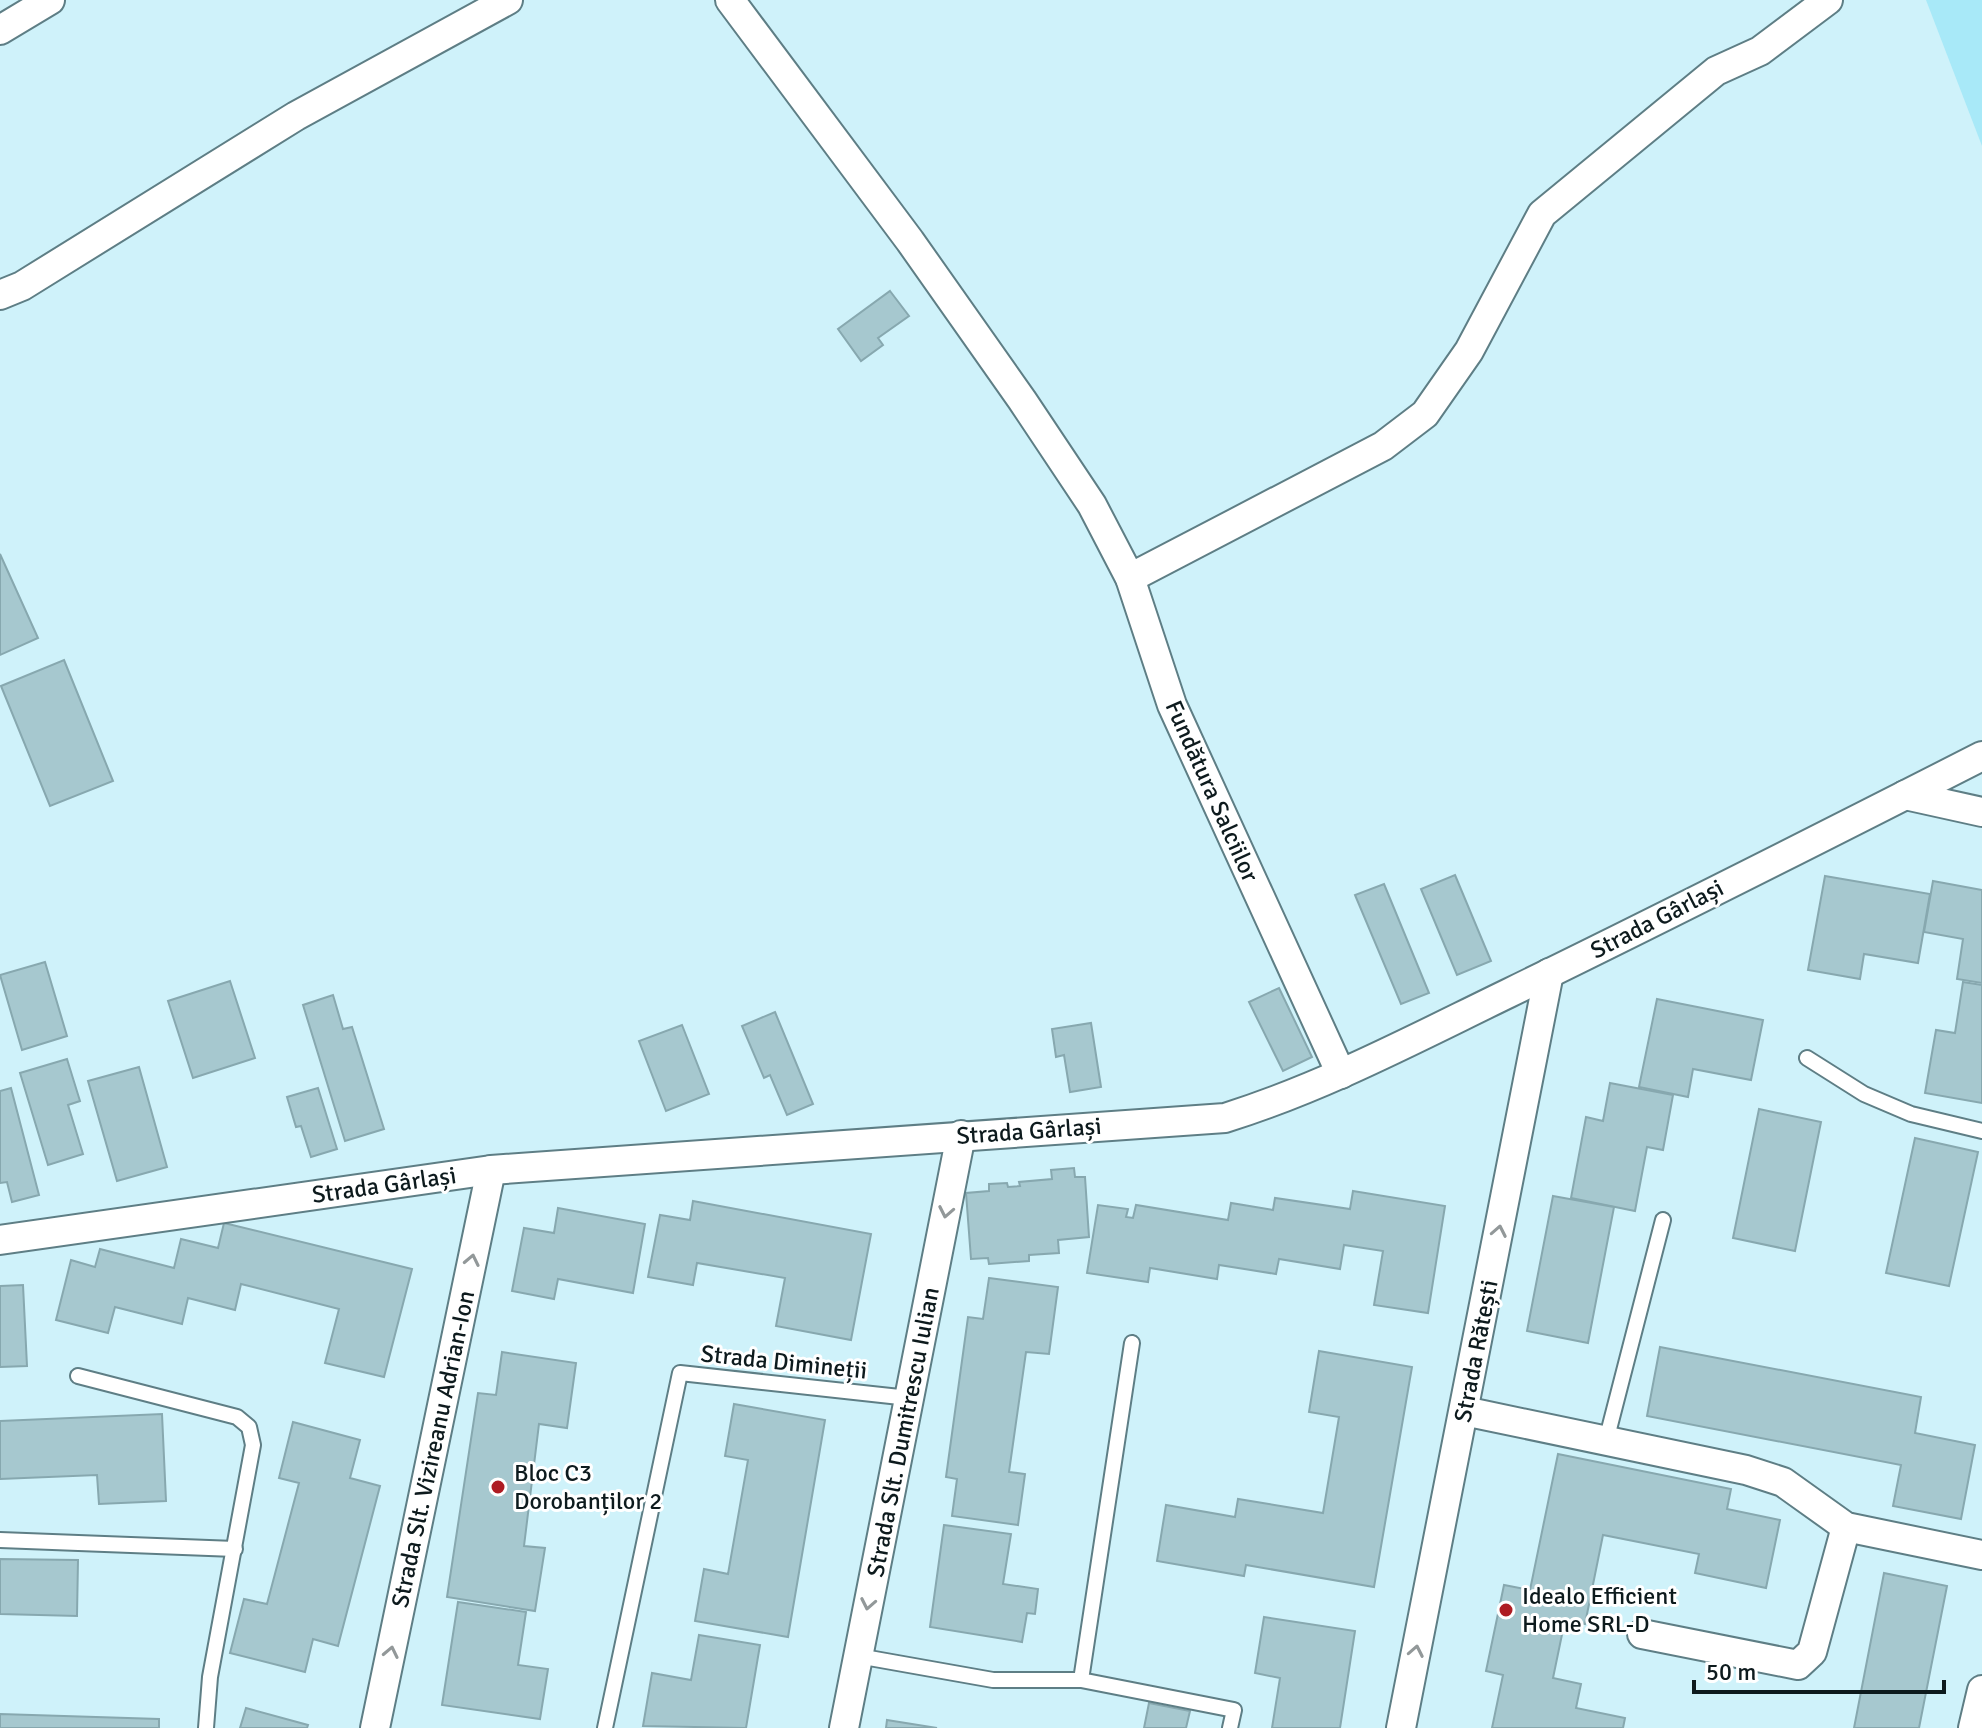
<svg xmlns="http://www.w3.org/2000/svg" width="1982" height="1728" font-family="Signika,sans-serif">
	<style>
		.green { fill: #a8e9f8 }
		.building { fill: #a6c8cf; stroke: #87a8af; stroke-width: 2 }
		.lines { fill: none; stroke-linecap: round; stroke-linejoin: round }
		.lane-casing { stroke: #5e7e85; stroke-width: 18 }
		.street-casing { stroke: #5e7e85; stroke-width: 32 }
		.lane { stroke: #fff; stroke-width: 14 }
		.street { stroke: #fff; stroke-width: 28 }
		.oneway { stroke: #929899 }
		.poi-dot { fill: #ae1c23; stroke: #fff; stroke-width: 3 }
		.labels { text-anchor: middle; stroke-width: 6; stroke-linejoin: round; paint-order: stroke }
		.street-label { font-size: 24px; fill: #0d1a1d; stroke: #fff }
		.poi-label { font-size: 24px; fill: #0d1a1d; stroke: #fff; text-anchor: start }
	</style>
	<rect width="100%" height="100%" fill="#cff2fa"/>
	<path class="green" d="M 1926,0 L 1982,0 L 1982,146 Z"/>
	<g class="building">
		<path d="M 890,291 L 909,316 L 878,338 L 883,345 L 861,361 L 838,329 Z"/>
		<path d="M 0,554 L 38,638 L 0,655 Z"/>
		<path d="M 64,660 L 113,781 L 50,806 L 1,686 Z"/>
		<path d="M 1455,875 L 1491,961 L 1457,975 L 1421,889 Z"/>
		<path d="M 1825,876 L 1930,894 L 1918,963 L 1864,954 L 1860,979 L 1808,970 Z"/>
		<path d="M 1933,881 L 1982,890 L 1982,983 L 1957,979 L 1963,939 L 1924,932 Z"/>
		<path d="M 1384,884 L 1429,993 L 1401,1004 L 1355,895 Z"/>
		<path d="M 45,962 L 67,1036 L 22,1050 L 0,975 Z"/>
		<path d="M 230,981 L 255,1058 L 193,1078 L 168,1001 Z"/>
		<path d="M 1963,982 L 1982,985 L 1982,1103 L 1925,1093 L 1936,1030 L 1955,1033 Z"/>
		<path d="M 1279,988 L 1312,1057 L 1283,1071 L 1249,1002 Z"/>
		<path d="M 333,995 L 343,1029 L 352,1027 L 384,1129 L 345,1141 L 303,1005 Z"/>
		<path d="M 1657,999 L 1763,1020 L 1751,1080 L 1693,1069 L 1688,1097 L 1639,1087 Z"/>
		<path d="M 775,1012 L 813,1104 L 787,1115 L 770,1075 L 764,1078 L 742,1026 Z"/>
		<path d="M 1091,1023 L 1101,1087 L 1070,1092 L 1064,1055 L 1056,1057 L 1052,1029 Z"/>
		<path d="M 682,1025 L 709,1094 L 666,1111 L 639,1041 Z"/>
		<path d="M 67,1059 L 80,1101 L 68,1105 L 83,1154 L 48,1165 L 20,1073 Z"/>
		<path d="M 139,1067 L 167,1167 L 117,1181 L 88,1081 Z"/>
		<path d="M 1610,1083 L 1673,1095 L 1663,1150 L 1647,1147 L 1635,1211 L 1571,1198 L 1586,1117 L 1603,1121 Z"/>
		<path d="M 11,1088 L 39,1195 L 12,1202 L 7,1182 L 0,1183 L 0,1091 Z"/>
		<path d="M 318,1088 L 337,1149 L 311,1157 L 301,1126 L 296,1127 L 287,1097 Z"/>
		<path d="M 1759,1109 L 1821,1122 L 1795,1251 L 1733,1238 Z"/>
		<path d="M 1915,1138 L 1978,1152 L 1949,1286 L 1886,1273 Z"/>
		<path d="M 1074,1168 L 1075,1177 L 1085,1177 L 1089,1237 L 1058,1240 L 1059,1253 L 1029,1255 L 1029,1261 L 989,1264 L 988,1258 L 971,1259 L 966,1193 L 989,1191 L 989,1184 L 1007,1183 L 1008,1187 L 1020,1186 L 1019,1182 L 1052,1179 L 1051,1170 Z"/>
		<path d="M 1353,1191 L 1445,1206 L 1428,1313 L 1374,1305 L 1383,1251 L 1344,1245 L 1340,1269 L 1279,1259 L 1276,1274 L 1219,1265 L 1217,1279 L 1150,1268 L 1148,1282 L 1087,1273 L 1098,1205 L 1128,1209 L 1126,1217 L 1133,1218 L 1136,1205 L 1228,1220 L 1231,1203 L 1273,1210 L 1275,1198 L 1350,1209 Z"/>
		<path d="M 1553,1196 L 1614,1207 L 1588,1343 L 1527,1331 Z"/>
		<path d="M 693,1201 L 871,1234 L 851,1340 L 776,1326 L 785,1278 L 697,1263 L 693,1285 L 648,1277 L 660,1215 L 690,1220 Z"/>
		<path d="M 558,1208 L 645,1224 L 633,1293 L 558,1279 L 554,1299 L 512,1291 L 524,1228 L 554,1233 Z"/>
		<path d="M 224,1223 L 412,1269 L 384,1377 L 325,1363 L 339,1309 L 241,1284 L 235,1310 L 188,1298 L 182,1324 L 115,1307 L 108,1333 L 56,1320 L 71,1260 L 95,1267 L 100,1249 L 174,1268 L 181,1239 L 218,1248 Z"/>
		<path d="M 989,1278 L 1058,1287 L 1049,1354 L 1026,1352 L 1009,1472 L 1025,1474 L 1018,1525 L 952,1516 L 957,1479 L 946,1477 L 968,1317 L 983,1319 Z"/>
		<path d="M 23,1285 L 27,1366 L 0,1367 L 0,1286 Z"/>
		<path d="M 1660,1347 L 1921,1397 L 1915,1433 L 1975,1445 L 1961,1519 L 1893,1506 L 1901,1465 L 1647,1416 Z"/>
		<path d="M 1319,1351 L 1412,1367 L 1374,1587 L 1246,1565 L 1244,1576 L 1157,1561 L 1166,1505 L 1235,1517 L 1238,1499 L 1323,1513 L 1339,1417 L 1309,1412 Z"/>
		<path d="M 502,1352 L 576,1363 L 567,1428 L 539,1424 L 524,1546 L 545,1548 L 535,1611 L 447,1597 L 478,1393 L 496,1395 Z"/>
		<path d="M 734,1404 L 825,1420 L 788,1637 L 695,1621 L 704,1569 L 728,1574 L 748,1460 L 725,1456 Z"/>
		<path d="M 162,1414 L 166,1501 L 99,1504 L 97,1475 L 0,1479 L 0,1421 Z"/>
		<path d="M 293,1422 L 360,1440 L 350,1478 L 380,1486 L 338,1646 L 313,1639 L 305,1672 L 230,1653 L 244,1599 L 267,1604 L 299,1483 L 279,1478 Z"/>
		<path d="M 1558,1454 L 1731,1489 L 1727,1509 L 1780,1520 L 1766,1588 L 1695,1573 L 1699,1554 L 1603,1535 L 1585,1624 L 1565,1620 L 1553,1678 L 1581,1684 L 1576,1708 L 1625,1718 L 1623,1728 L 1492,1728 L 1503,1675 L 1486,1671 L 1504,1585 L 1530,1590 Z"/>
		<path d="M 944,1525 L 1011,1534 L 1003,1584 L 1038,1589 L 1035,1614 L 1027,1613 L 1022,1642 L 930,1627 Z"/>
		<path d="M 0,1559 L 78,1560 L 77,1616 L 0,1614 Z"/>
		<path d="M 1884,1573 L 1947,1586 L 1919,1728 L 1854,1728 Z"/>
		<path d="M 458,1602 L 526,1612 L 518,1665 L 548,1669 L 540,1719 L 442,1705 Z"/>
		<path d="M 1264,1617 L 1355,1631 L 1340,1728 L 1272,1728 L 1280,1678 L 1255,1673 Z"/>
		<path d="M 699,1635 L 760,1645 L 746,1728 L 643,1726 L 652,1673 L 691,1680 Z"/>
		<path d="M 1149,1703 L 1190,1711 L 1186,1728 L 1144,1728 Z"/>
		<path d="M 246,1708 L 308,1725 L 307,1728 L 240,1728 Z"/>
		<path d="M 0,1714 L 159,1719 L 159,1728 L 0,1728 Z"/>
		<path d="M 887,1720 L 937,1728 L 886,1728 Z"/>
	</g>
	<g class="lines">
		<defs>
			<g id="lane">
				<path d="M 1807,1058 L 1864,1094 L 1911,1114 L 1982,1131"/>
				<path d="M 1132,1343 L 1081,1680 L 1234,1710 L 1230,1728"/>
				<path d="M 78,1376 L 237,1417 L 249,1427 L 253,1445 L 210,1677 L 206,1728"/>
				<path d="M 1606,1441 L 1663,1220"/>
				<path d="M 0,1540 L 235,1549"/>
				<path d="M 858,1656 L 993,1680 L 1081,1680"/>
				<path d="M 605,1728 L 680,1373 L 909,1398"/>
			</g>
			<g id="street">
				<path d="M 730,0 L 910,241 L 1022,400 L 1092,505 L 1130,578 L 1172,705 L 1341,1074"/>
				<path d="M 0,30 L 50,0"/>
				<path d="M 0,295 L 22,286 L 296,116 L 508,0"/>
				<path d="M 1130,578 L 1383,446 L 1425,414 L 1469,351 L 1542,214 L 1716,71 L 1760,51 L 1828,0"/>
				<path d="M 1905,795 L 1982,812"/>
				<path d="M 0,1240 L 491,1170 L 1225,1118 C 1324,1087 1416,1038 1509,993 C 1667,916 1825,836 1982,756"/>
				<path d="M 1464,1411 L 1746,1470 L 1783,1482 L 1846,1527 L 1982,1555"/>
				<path d="M 1642,1634 L 1798,1665 L 1812,1652 L 1846,1527"/>
				<path d="M 375,1728 L 491,1170"/>
				<path d="M 844,1728 L 961,1135"/>
				<path d="M 1401,1728 L 1549,973"/>
				<path d="M 1973,1728 L 1982,1690"/>
			</g>
		</defs>
		<use href="#lane" class="lane-casing"/>
		<use href="#street" class="street-casing"/>
		<use href="#lane" class="lane"/>
		<use href="#street" class="street"/>
	</g>
	<defs><path id="oneway-chevron" d="M-2-3.5L2.5 0L-2 3.5" fill="none" stroke-width="1.6" stroke-linecap="round" stroke-linejoin="round" transform="scale(2)"/></defs>
	<g class="oneway">
		<use href="#oneway-chevron" transform="translate(946 1212) rotate(101)"/>
		<use href="#oneway-chevron" transform="translate(1499 1231) rotate(-79)"/>
		<use href="#oneway-chevron" transform="translate(472 1260) rotate(-78)"/>
		<use href="#oneway-chevron" transform="translate(868 1604) rotate(101)"/>
		<use href="#oneway-chevron" transform="translate(1416 1651) rotate(-79)"/>
		<use href="#oneway-chevron" transform="translate(391 1652) rotate(-78)"/>
	</g>
	<g class="poi-dot">
		<circle cx="498" cy="1487" r="8"/>
		<circle cx="1506" cy="1610" r="8"/>
	</g>
	<g class="labels">
		<g class="street-label">
			<text transform="translate(1212 791) rotate(66)" y="8">Fundătura Salciilor</text>
			<text transform="translate(1657 919) rotate(-27)" y="8">Strada Gârlași</text>
			<text transform="translate(1029 1131) rotate(-4)" y="8">Strada Gârlași</text>
			<text transform="translate(384 1185) rotate(-8)" y="8">Strada Gârlași</text>
			<text transform="translate(1476 1351) rotate(-79)" y="8">Strada Rătești</text>
			<text transform="translate(784 1362) rotate(6)" y="8">Strada Dimineții</text>
			<text transform="translate(903 1432) rotate(-79)" y="8">Strada Slt. Dumitrescu Iulian</text>
			<text transform="translate(433 1449) rotate(-78)" y="8">Strada Slt. Vizireanu Adrian-Ion</text>
		</g>
		<g class="poi-label">
			<text x="514" y="1481">Bloc C3<tspan x="514" dy="28">Dorobanților 2</tspan></text>
			<text x="1522" y="1604">Idealo Efficient<tspan x="1522" dy="28">Home SRL-D</tspan></text>
		</g>
	</g>
	<path d="M1694 1680v12h250v-12" fill="none" stroke="#0d1a1d" stroke-width="4"/>
	<text x="1706" y="1680" font-size="24" fill="#0d1a1d" stroke="#ffffff" stroke-width="6" paint-order="stroke">50 m</text>
</svg>
